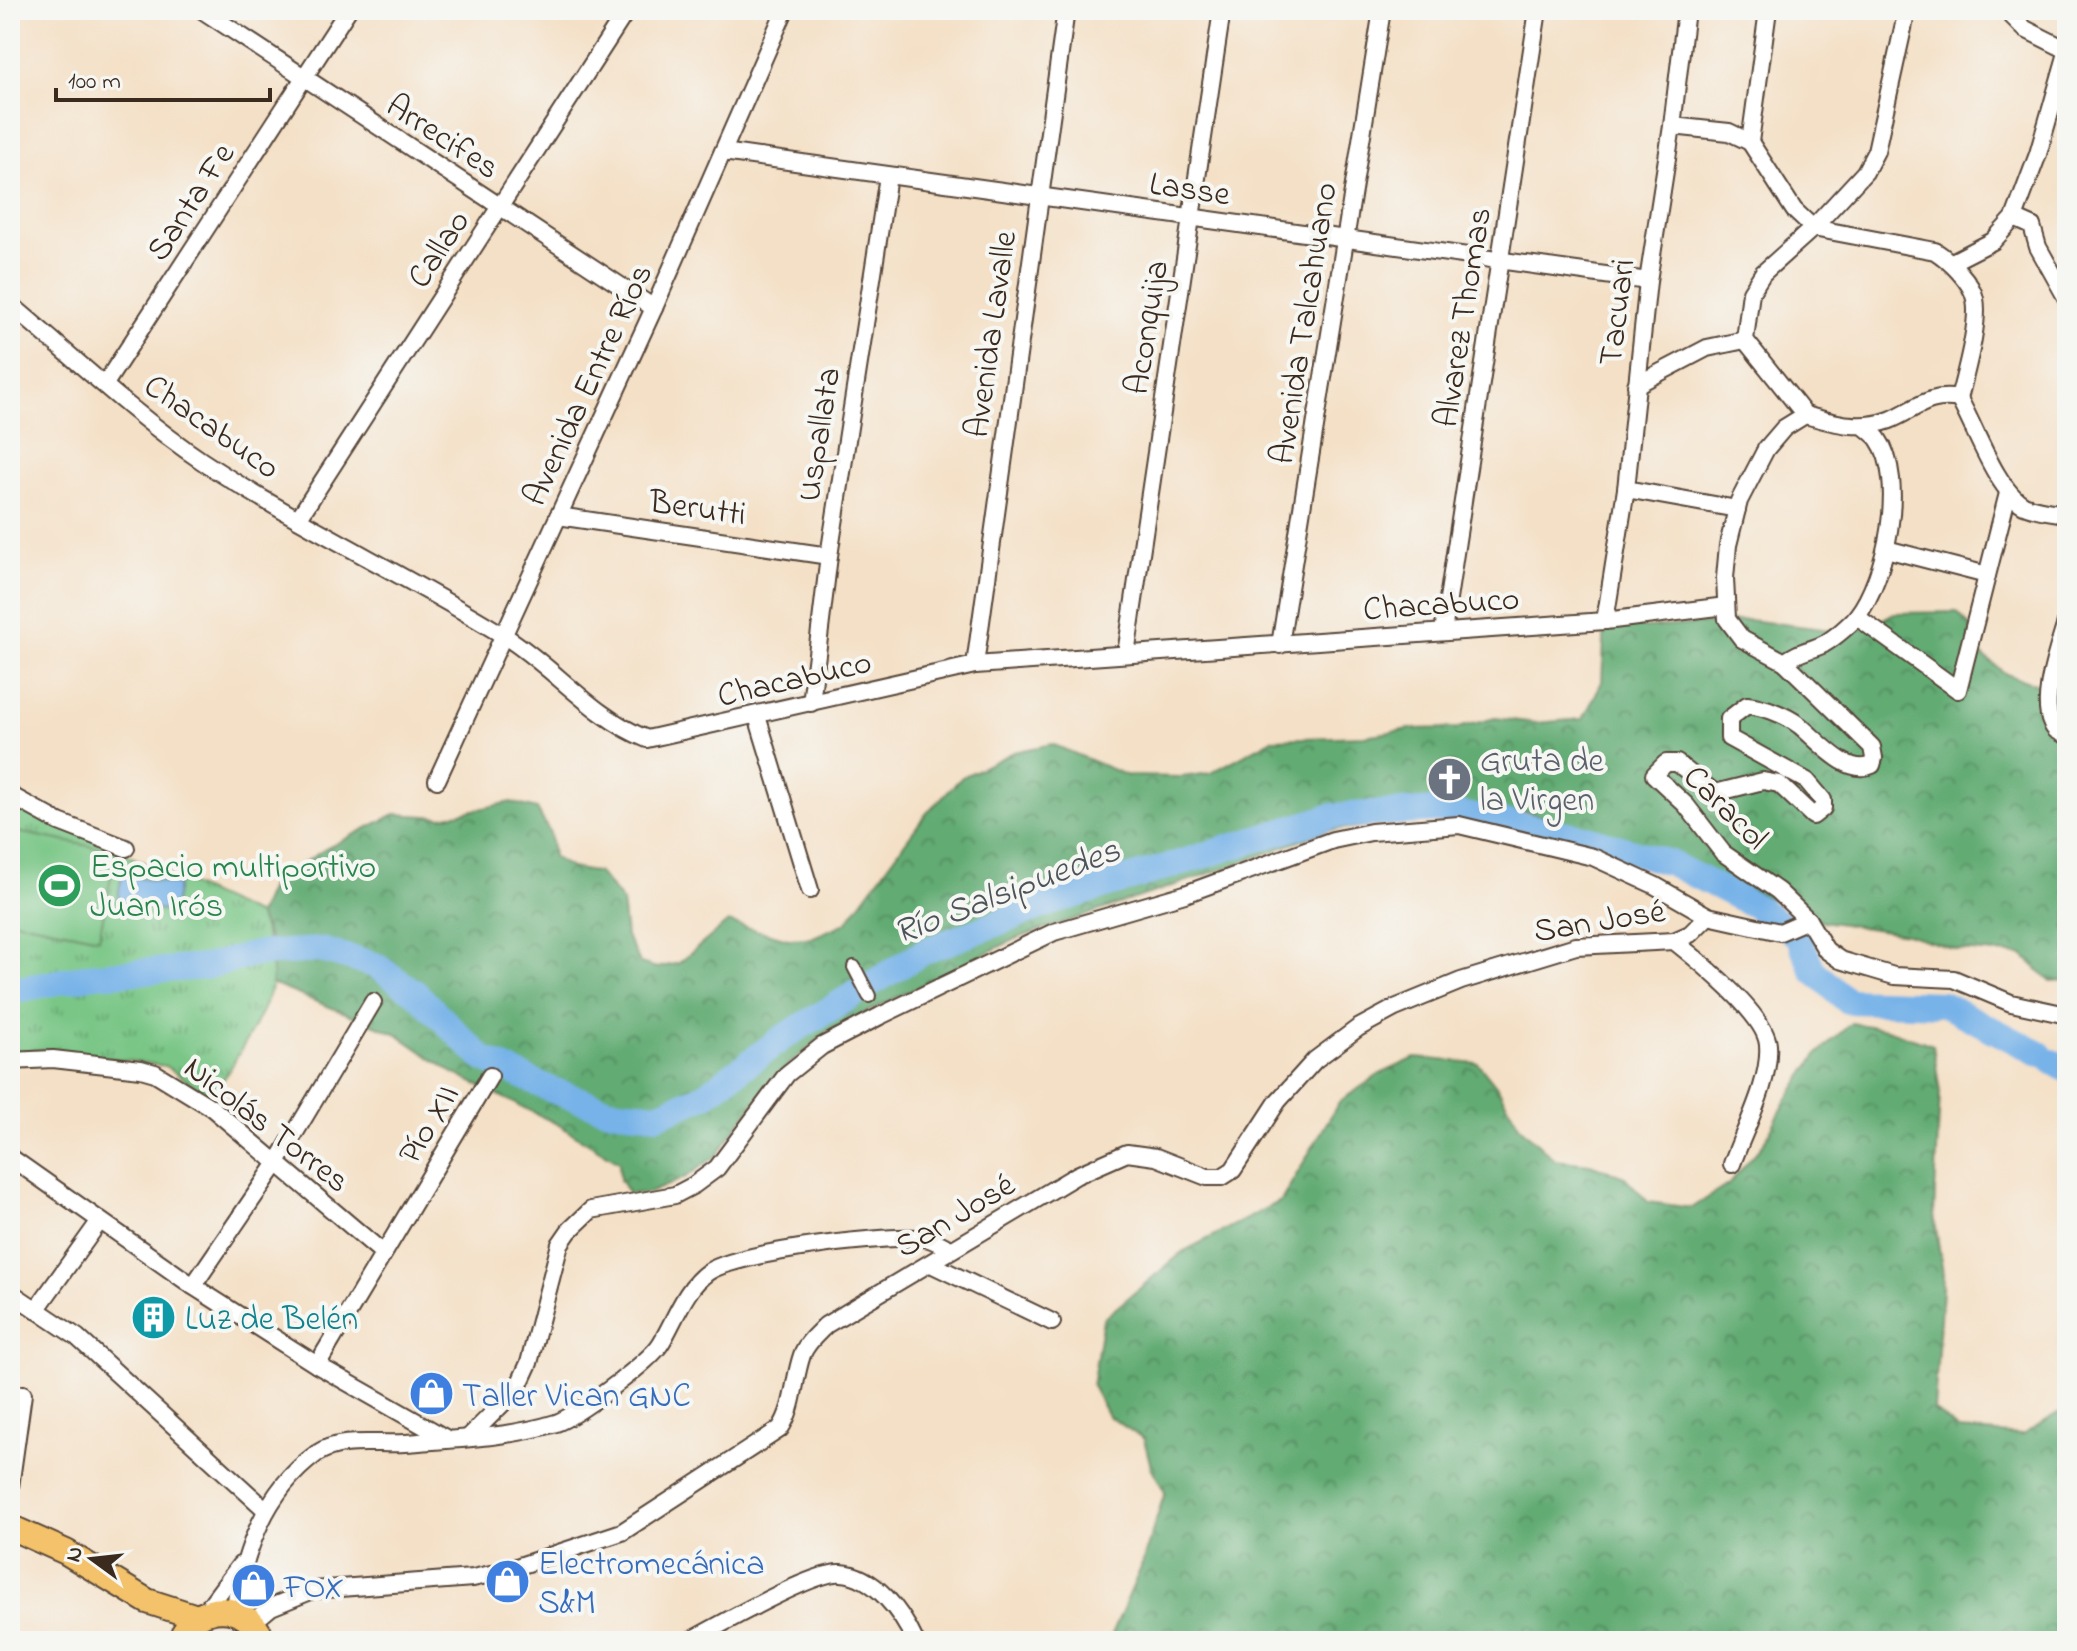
<svg xmlns="http://www.w3.org/2000/svg" width="2077" height="1651" font-family="'Indie Flower',sans-serif">
	<style>
		.forest { fill: url(#forest-crowns); stroke: #4e6a48; stroke-width: 2 }
		.park { fill: url(#park-tufts); stroke: #5a7852; stroke-width: 2 }
		.pitch { fill: #79c686; stroke: #5a7852; stroke-width: 2 }
		.water { fill: #77b2e8; stroke: #596e83; stroke-width: 2 }
		.lines { fill: none; stroke-linecap: round; stroke-linejoin: round }
		.river { stroke: #77b2e8; stroke-width: 26 }
		.pedestrian-casing { stroke: #574537; stroke-width: 16 }
		.minor-casing { stroke: #574537; stroke-width: 20 }
		.primary-casing { stroke: #574537; stroke-width: 28 }
		.pedestrian { stroke: #fff; stroke-width: 12 }
		.minor { stroke: #fff; stroke-width: 16 }
		.primary { stroke: #f3c26a; stroke-width: 24 }
		.labels { text-anchor: middle; stroke-width: 8; stroke-linejoin: round; paint-order: stroke }
		.street-label { font-size: 34px; fill: #3b2a1e; stroke: #f6f6f2 }
		.worship-label { font-size: 34px; fill: #5b616d; stroke: #f6f6f2; text-anchor: start }
		.leisure-label { font-size: 34px; fill: #27864d; stroke: #f6f6f2; text-anchor: start }
		.culture-label { font-size: 34px; fill: #0d838f; stroke: #f6f6f2; text-anchor: start }
		.shop-label { font-size: 34px; fill: #366cbe; stroke: #f6f6f2; text-anchor: start }
		.water-label { font-size: 36px; font-style: italic; fill: #4d535b; stroke: #f6f6f2 }
	</style>
	<defs>
		<pattern id="forest-crowns" width="20" height="18" patternUnits="userSpaceOnUse" patternTransform="scale(2)"><rect width="20" height="18" fill="#62ab73"/><path d="M2 6a3 3 0 1 1 6 0M12 15a3 3 0 1 1 6 0" fill="none" stroke="#528b5e"/></pattern>
		<pattern id="park-tufts" width="24" height="20" patternUnits="userSpaceOnUse" patternTransform="scale(2)"><rect width="24" height="20" fill="#79c686"/><path d="M3 7l-1-3M5 7V3M7 7l1-3M15 17l-1-3M17 17v-4M19 17l1-3" fill="none" stroke="#64a16d"/></pattern>
	</defs>
	<rect width="100%" height="100%" fill="#f6f6f2"/>
	<filter id="ink" filterUnits="userSpaceOnUse"><feTurbulence type="fractalNoise" baseFrequency=".0125" numOctaves="2"/><feDisplacementMap in="SourceGraphic" scale="16" xChannelSelector="R" yChannelSelector="G"/><feConvolveMatrix kernelMatrix="1 2 1 2 8 2 1 2 1" color-interpolation-filters="sRGB"/></filter>
	<filter id="wash" filterUnits="userSpaceOnUse"><feTurbulence type="fractalNoise" baseFrequency=".006" numOctaves="4" result="noise"/><feDisplacementMap in="SourceGraphic" scale="32" xChannelSelector="R" yChannelSelector="G"/><feGaussianBlur stdDeviation="1.8" result="paint"/><feColorMatrix in="noise" values="0 0 0 0 0 0 0 0 0 0 0 0 0 0 0 0 0 1.4 0 .05"/><feComposite in="paint" operator="in"/></filter>
	<g filter="url(#wash)">
		<rect width="100%" height="100%" fill="#f4e0c6"/>
		<g class="forest">
			<path d="M 1957,612 L 1971,627 L 1970,645 L 2006,674 L 2067,695 L 2067,980 L 2050,981 L 2023,955 L 1958,950 L 1906,934 L 1823,921 L 1647,846 L 1524,811 L 1329,830 L 1229,867 L 1015,939 L 828,1031 L 770,1081 L 716,1156 L 684,1178 L 649,1193 L 629,1194 L 620,1180 L 619,1162 L 557,1124 L 453,1073 L 395,1033 L 272,984 L 270,941 L 258,915 L 272,883 L 325,849 L 395,814 L 442,817 L 511,802 L 537,809 L 550,833 L 553,857 L 571,868 L 599,873 L 622,901 L 626,936 L 640,963 L 657,968 L 679,963 L 728,922 L 788,939 L 811,938 L 846,923 L 926,814 L 962,777 L 1014,752 L 1052,744 L 1128,776 L 1182,777 L 1211,773 L 1273,739 L 1364,736 L 1410,729 L 1458,728 L 1495,718 L 1536,723 L 1583,719 L 1602,682 L 1605,621 L 1645,628 L 1749,620 L 1831,630 L 1865,629 L 1894,613 Z"/>
			<path d="M 1851,1023 L 1887,1029 L 1933,1045 L 1940,1092 L 1934,1215 L 1943,1274 L 1934,1410 L 1958,1430 L 2022,1435 L 2067,1408 L 2067,1641 L 1109,1641 L 1140,1570 L 1165,1492 L 1151,1467 L 1144,1439 L 1108,1416 L 1092,1386 L 1103,1319 L 1184,1251 L 1281,1201 L 1339,1102 L 1380,1074 L 1415,1058 L 1478,1063 L 1498,1088 L 1520,1127 L 1555,1160 L 1590,1164 L 1625,1177 L 1648,1202 L 1692,1208 L 1729,1184 L 1764,1143 L 1785,1103 L 1817,1055 Z"/>
		</g>
		<path class="park" d="M 10,800 C 93,837 174,879 258,915 C 267,937 273,957 272,981 C 271,1004 227,1073 213,1097 L 165,1066 L 48,1049 L 10,1052 Z"/>
		<path class="pitch" d="M 12,831 L 116,851 L 99,938 L 10,920 Z"/>
		<path class="water" d="M 122,875 L 178,885 L 173,912 L 117,902 Z"/>
		<g class="lines">
			<g class="river">
				<path d="M 10,991 L 95,975 L 205,967 L 255,954 L 321,950 L 375,965 L 416,993 L 482,1058 L 552,1090 L 609,1110 L 658,1115 L 705,1095 L 784,1037 L 925,951 L 1050,903 L 1332,816 L 1439,810 L 1583,837 L 1670,863 L 1755,906 L 1798,936 L 1813,970 L 1847,1001 L 1943,1004 L 2040,1054"/>
				<path d="M 2053,1062 L 2067,1070"/>
			</g>
		</g>
	</g>
	<g filter="url(#ink)">
		<g class="lines">
			<defs>
				<path id="pedestrian" d="M 854,967 L 869,996"/>
				<g id="minor">
					<path d="M 202,10 L 654,308"/>
					<path d="M 1768,10 L 1750,142 L 1794,210 L 1813,228 L 1935,251 C 1949,260 1972,282 1975,299 C 1980,323 1965,374 1959,399"/>
					<path d="M 2006,10 L 2025,29 L 2067,50"/>
					<path d="M 1672,126 L 1729,132 L 1750,142"/>
					<path d="M 723,152 L 1648,281"/>
					<path d="M 2014,218 L 2032,226 L 2038,247 L 2067,299"/>
					<path d="M 1952,262 L 1993,241 L 2014,218 L 2038,154 L 2067,53"/>
					<path d="M 10,304 C 72,356 135,416 202,461 C 300,526 407,575 506,637 C 555,668 592,717 647,739 L 975,665 L 1605,621 L 1726,606"/>
					<path d="M 105,384 L 348,10"/>
					<path d="M 1636,385 L 1707,348 L 1745,340"/>
					<path d="M 1959,399 C 1929,393 1916,409 1890,420 C 1860,431 1834,423 1805,415 L 1784,428 L 1766,449 L 1739,501 L 1728,545 L 1725,578 L 1727,619 L 1742,639 L 1785,662 L 1872,747 L 1874,758 L 1872,765 C 1847,777 1817,739 1799,725 C 1784,714 1764,707 1747,705 L 1729,719 L 1729,738 L 1807,781 L 1823,800 L 1823,808 L 1813,816 L 1779,784 L 1763,781 L 1715,793 L 1677,763 L 1666,763 L 1654,775 L 1686,805 L 1723,853 L 1778,891 L 1808,920 L 1826,950 L 1840,960 L 1894,976 L 1954,979 L 2011,1003 L 2067,1015"/>
					<path d="M 1959,399 C 1975,427 1997,491 2024,505 C 2038,511 2053,512 2067,514"/>
					<path d="M 1805,415 L 1745,340 L 1751,292 L 1763,273 L 1813,228 L 1865,172 L 1876,151 L 1907,10"/>
					<path d="M 1626,489 L 1737,509"/>
					<path d="M 558,516 L 829,556"/>
					<path d="M 298,519 L 627,10"/>
					<path d="M 1886,549 L 1987,575"/>
					<path d="M 1857,617 L 1958,690 L 2008,493"/>
					<path d="M 2067,619 C 2060,645 2035,709 2056,730 C 2057,731 2066,735 2067,736"/>
					<path d="M 1605,621 L 1626,489 L 1648,281 L 1672,126 L 1686,10"/>
					<path d="M 1443,632 L 1538,10"/>
					<path d="M 1280,645 L 1382,10"/>
					<path d="M 1126,654 L 1222,10"/>
					<path d="M 1785,662 C 1798,651 1810,651 1824,644 C 1834,638 1850,625 1857,616 C 1886,579 1907,480 1878,439 C 1874,434 1868,430 1864,426"/>
					<path d="M 975,665 L 1066,10"/>
					<path d="M 811,703 L 829,556 L 888,176"/>
					<path d="M 757,716 L 810,890"/>
					<path d="M 437,780 L 654,308 L 785,10"/>
					<path d="M 10,795 L 59,822 L 126,848"/>
					<path d="M 1674,941 C 1698,960 1766,1015 1768,1045 C 1771,1081 1744,1130 1732,1164"/>
					<path d="M 10,1061 L 53,1059 L 141,1069 L 155,1073 L 212,1108 L 383,1253"/>
					<path d="M 10,1157 L 193,1286 L 317,1365 L 447,1439"/>
					<path d="M 931,1264 L 1052,1322"/>
					<path d="M 193,1286 L 277,1163 L 373,1002"/>
					<path d="M 10,1292 L 77,1337 L 265,1509"/>
					<path d="M 36,1310 L 99,1222"/>
					<path d="M 317,1365 L 490,1076"/>
					<path d="M 468,1438 L 517,1389 L 529,1363 L 560,1244 L 569,1231 L 591,1210 L 675,1195 L 694,1185 L 717,1168 L 787,1074 L 822,1046 L 880,1016 L 1054,932 L 1185,894 L 1333,840 L 1371,832 L 1459,825 L 1593,857 L 1654,885 L 1708,916 L 1780,932 L 1808,920"/>
					<path d="M 10,1487 L 23,1394"/>
					<path d="M 234,1611 C 245,1551 264,1492 316,1454 C 341,1437 377,1445 405,1443 C 454,1439 508,1438 556,1423 C 576,1416 650,1362 661,1343 C 675,1320 685,1288 708,1272 C 738,1252 892,1233 929,1239 C 936,1241 944,1246 951,1249"/>
					<path d="M 204,1613 L 240,1565"/>
					<path d="M 253,1622 L 271,1607 L 313,1590 L 473,1578 L 504,1571 L 622,1532 L 780,1429 C 795,1406 793,1381 802,1355 C 806,1343 817,1334 826,1325 L 1077,1175 L 1127,1153 L 1156,1157 L 1207,1177 L 1222,1177 L 1233,1170 L 1278,1101 L 1315,1060 L 1358,1028 L 1395,1008 L 1461,981 L 1576,946 L 1674,941 L 1690,934 L 1708,916"/>
					<path d="M 690,1641 C 718,1626 815,1570 841,1573 C 875,1575 902,1613 915,1641"/>
				</g>
				<g id="primary">
					<path d="M 10,1527 L 66,1552 L 147,1601 L 197,1617"/>
					<path d="M 180,1641 C 195,1600 248,1600 263,1641"/>
				</g>
			</defs>
			<use href="#pedestrian" class="pedestrian-casing"/>
			<use href="#minor" class="minor-casing"/>
			<use href="#primary" class="primary-casing"/>
			<use href="#pedestrian" class="pedestrian"/>
			<use href="#minor" class="minor"/>
			<use href="#primary" class="primary"/>
		</g>
	</g>
	<defs>
		<symbol id="church-disc" viewBox="-11 -11 22 22"><circle r="9.5" fill="#6b7280" stroke="#f6f6f2"/><path d="M-1.2-6h2.4v3.5h3.3v2.4h-3.3V6h-2.4V-.1h-3.3v-2.4h3.3Z" fill="#fff"/></symbol>
		<symbol id="stadium-disc" viewBox="-11 -11 22 22"><circle r="9.5" fill="#2e9e5b" stroke="#f6f6f2"/><path d="M0-5a6.5 5 0 1 0 0 10a6.5 5 0 1 0 0-10ZM-3.5-1.8h7v3.6h-7Z" fill="#fff"/></symbol>
		<symbol id="building-disc" viewBox="-11 -11 22 22"><circle r="9.5" fill="#0f9aa8" stroke="#f6f6f2"/><path d="M-4-6H4V6H1V3H-1V6H-4ZM-2.5-4.3h1.7v1.8h-1.7ZM.8-4.3h1.7v1.8H.8ZM-2.5-1h1.7V.8h-1.7ZM.8-1h1.7V.8H.8Z" fill="#fff"/></symbol>
		<symbol id="shop-disc" viewBox="-11 -11 22 22"><circle r="9.5" fill="#3f7fe0" stroke="#f6f6f2"/><path d="M-5-2.5h2.3a2.7 3.5 0 0 1 5.4 0H5L5.5 6h-11ZM-1.5-2.5h3a1.5 2.3 0 0 0-3 0Z" fill="#fff"/></symbol>
	</defs>
	<g fill-rule="evenodd">
		<use href="#church-disc" x="1424" y="754" width="51" height="51"/>
		<use href="#stadium-disc" x="34" y="860" width="51" height="51"/>
		<use href="#building-disc" x="128" y="1292" width="51" height="51"/>
		<use href="#shop-disc" x="406" y="1368" width="51" height="51"/>
		<use href="#shop-disc" x="482" y="1556" width="51" height="51"/>
		<use href="#shop-disc" x="228" y="1560" width="51" height="51"/>
	</g>
	<g class="labels">
		<g class="street-label">
			<text transform="translate(444 135) rotate(33)" y="12">Arrecifes</text>
			<text transform="translate(1190 187) rotate(8)" y="12">Lasse</text>
			<text transform="translate(189 201) rotate(-57)" y="12">Santa Fe</text>
			<text transform="translate(437 248) rotate(-57)" y="12">Callao</text>
			<text transform="translate(1615 312) rotate(-83)" y="12">Tacuari</text>
			<text transform="translate(1461 317) rotate(-81)" y="12">Alvarez Thomas</text>
			<text transform="translate(1302 323) rotate(-81)" y="12">Avenida Talcahuano</text>
			<text transform="translate(1145 327) rotate(-81)" y="12">Aconquija</text>
			<text transform="translate(989 334) rotate(-82)" y="12">Avenida Lavalle</text>
			<text transform="translate(586 384) rotate(-65)" y="12">Avenida Entre Ríos</text>
			<text transform="translate(213 425) rotate(35)" y="12">Chacabuco</text>
			<text transform="translate(817 434) rotate(-81)" y="12">Uspallata</text>
			<text transform="translate(698 506) rotate(8)" y="12">Berutti</text>
			<text transform="translate(1441 602) rotate(-4)" y="12">Chacabuco</text>
			<text transform="translate(794 677) rotate(-13)" y="12">Chacabuco</text>
			<text transform="translate(1727 806) rotate(45)" y="12">Caracol</text>
			<text transform="translate(1599 919) rotate(-9)" y="12">San José</text>
			<text transform="translate(268 1123) rotate(38)" y="12">Nicolás Torres</text>
			<text transform="translate(427 1123) rotate(-59)" y="12">Pío XII</text>
			<text transform="translate(954 1214) rotate(-31)" y="12">San José</text>
		</g>
		<g class="worship-label">
			<text x="1480" y="771">Gruta de<tspan x="1480" dy="39">la Virgen</tspan></text>
		</g>
		<g class="leisure-label">
			<text x="90" y="877">Espacio multiportivo<tspan x="90" dy="39">Juan Irós</tspan></text>
		</g>
		<g class="culture-label">
			<text x="185" y="1329">Luz de Belén</text>
		</g>
		<g class="shop-label">
			<text x="462" y="1406">Taller Vican GNC</text>
			<text x="538" y="1574">Electromecánica<tspan x="538" dy="39">S&amp;M</tspan></text>
			<text x="284" y="1597">FOX</text>
		</g>
		<g class="water-label">
			<text transform="translate(1006 889) rotate(-21)" y="13">Río Salsipuedes</text>
		</g>
	</g>
	<rect width="2077" height="1651" fill="none" stroke="#f6f6f2" stroke-width="40"/>
	<g transform="translate(92 1559) rotate(285)" stroke="#f6f6f2" stroke-width="6" paint-order="stroke">
	<path d="M0-6L14 30L0 20L-14 30Z" fill="#3b2a1e"/>
	<text y="-12" font-size="22" font-weight="bold" text-anchor="middle" fill="#3b2a1e">N</text>
	</g>
	<path d="M56 88v12h214v-12" fill="none" stroke="#3b2a1e" stroke-width="4"/>
	<text x="68" y="88" font-size="24" fill="#3b2a1e" stroke="#f6f6f2" stroke-width="6" paint-order="stroke">100 m</text>
</svg>
